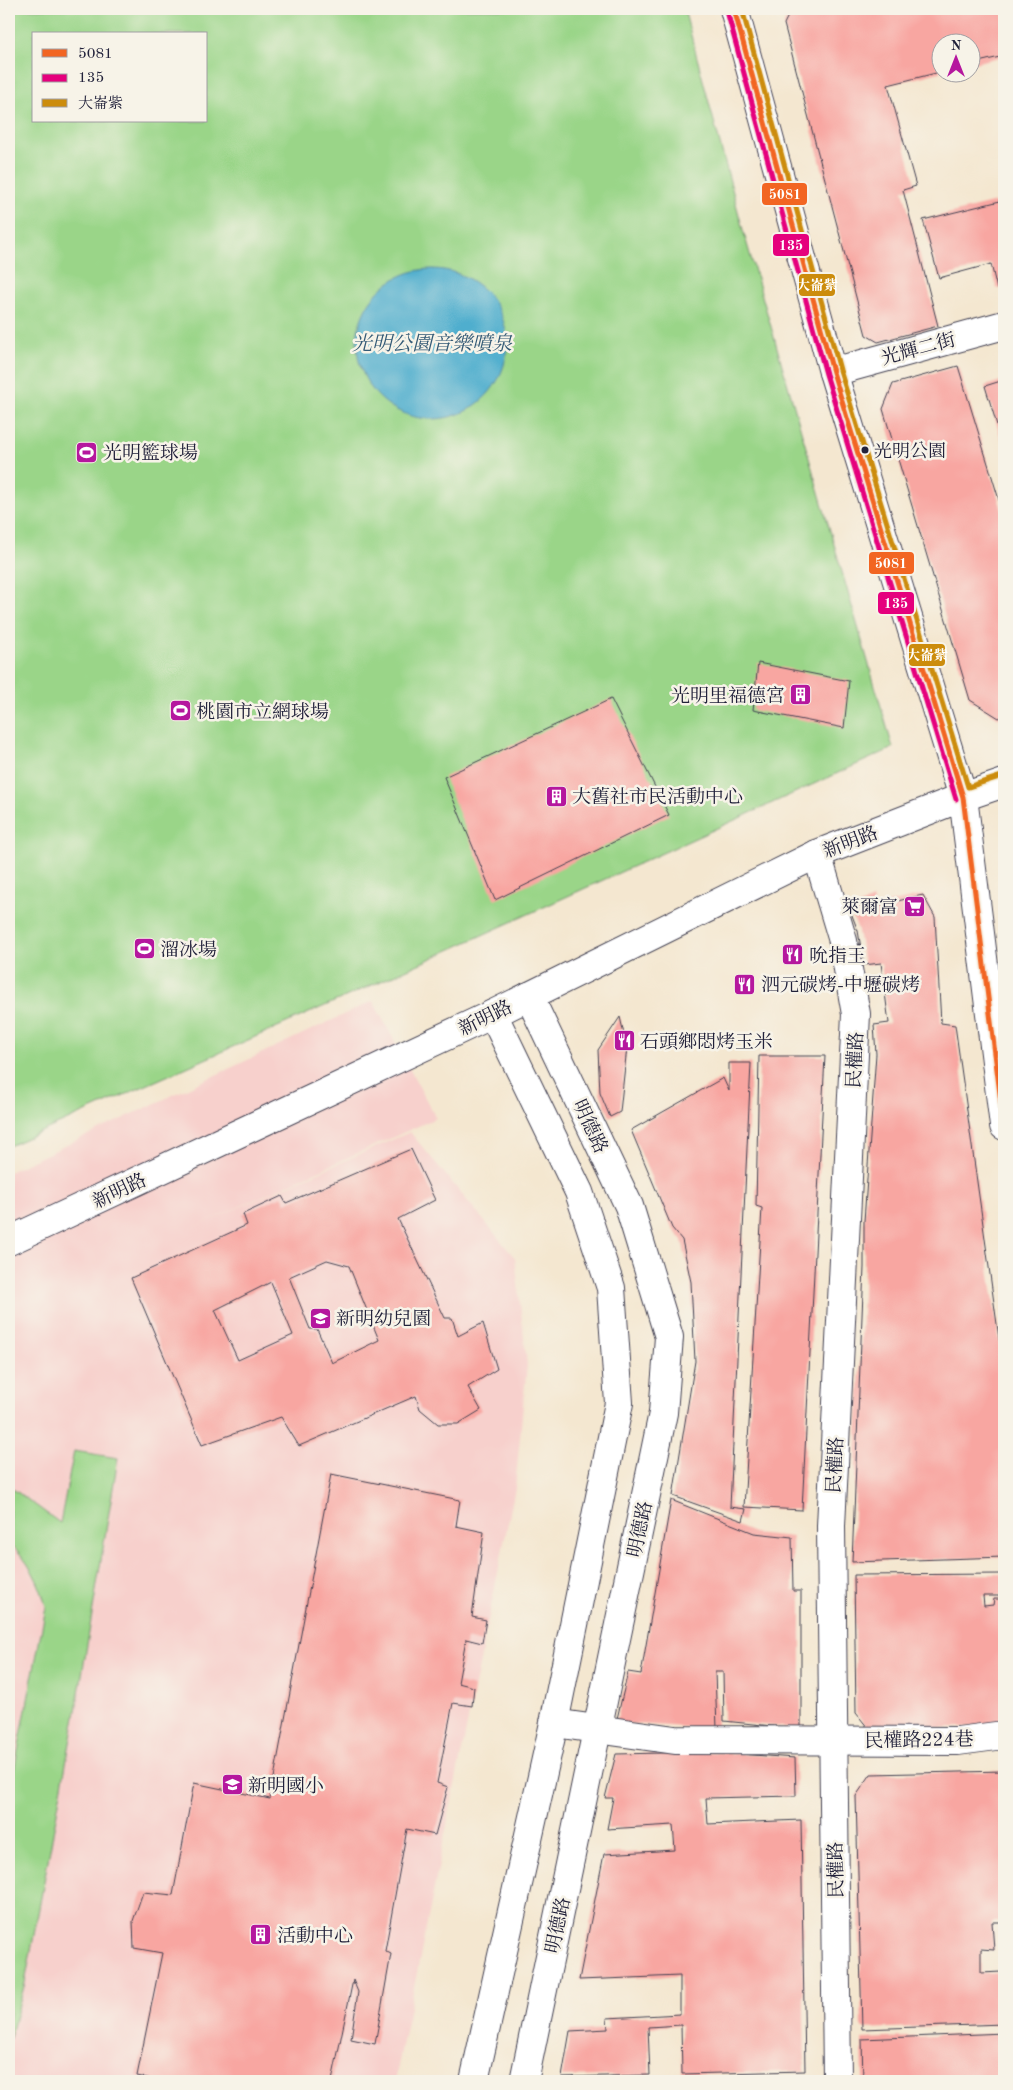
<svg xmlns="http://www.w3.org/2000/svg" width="1013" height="2090" font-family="'Old Standard TT','Noto Serif TC',serif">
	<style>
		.built { fill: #f7d0cc }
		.green { fill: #9ad588; stroke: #5e7c62; fill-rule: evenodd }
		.water { fill: #4faece; stroke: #386884 }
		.building { fill: #f8a6a1; fill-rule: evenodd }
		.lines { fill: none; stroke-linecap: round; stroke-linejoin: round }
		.minor-casing { stroke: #424051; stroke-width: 30 }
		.minor { stroke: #fff; stroke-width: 28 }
		.bus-1-casing { stroke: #f7f3e8; stroke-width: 9 }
		.bus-2-casing { stroke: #f7f3e8; stroke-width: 9 }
		.bus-3-casing { stroke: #f7f3e8; stroke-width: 9 }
		.bus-1 { stroke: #f26522; stroke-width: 5 }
		.bus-2 { stroke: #e5007d; stroke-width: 5 }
		.bus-3 { stroke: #cc8c0c; stroke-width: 5 }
		.bus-dot { fill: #22223b; stroke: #f7f3e8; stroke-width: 2 }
		.labels { text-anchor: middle; stroke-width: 5; stroke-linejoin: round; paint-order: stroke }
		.bus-label { font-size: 18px; fill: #22223b; stroke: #f7f3e8; text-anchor: start }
		.street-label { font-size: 19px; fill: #22223b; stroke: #f7f3e8 }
		.poi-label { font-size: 19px; fill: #22223b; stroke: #f7f3e8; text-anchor: start }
		.water-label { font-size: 20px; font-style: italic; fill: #345a76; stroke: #f7f3e8 }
		.line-badge { stroke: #f7f3e8; stroke-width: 2 }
		.badge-label { font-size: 14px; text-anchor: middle; font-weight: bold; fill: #fff }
	</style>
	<rect width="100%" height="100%" fill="#f7f3e8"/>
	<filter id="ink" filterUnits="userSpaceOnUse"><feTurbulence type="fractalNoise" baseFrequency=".02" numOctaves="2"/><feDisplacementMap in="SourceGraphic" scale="10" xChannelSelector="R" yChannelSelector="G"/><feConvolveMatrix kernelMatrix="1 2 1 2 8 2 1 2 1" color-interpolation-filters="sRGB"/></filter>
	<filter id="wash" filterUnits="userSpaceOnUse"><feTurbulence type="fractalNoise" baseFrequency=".0096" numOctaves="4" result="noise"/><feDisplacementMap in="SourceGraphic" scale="20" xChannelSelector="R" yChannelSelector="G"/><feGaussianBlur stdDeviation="1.12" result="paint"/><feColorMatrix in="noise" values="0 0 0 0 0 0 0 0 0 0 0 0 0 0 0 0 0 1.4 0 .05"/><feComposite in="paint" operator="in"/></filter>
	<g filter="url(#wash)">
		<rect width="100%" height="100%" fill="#f4e7d0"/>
		<path class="built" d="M 373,1001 L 436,1118 L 185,1231 L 410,1132 L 515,1258 L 527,1365 L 515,1488 L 395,2081 L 9,2081 L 9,1172 Z"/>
		<g class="green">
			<path d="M 9,9 L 684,9 L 743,230 L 893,748 L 388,978 L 9,1146 ZM 34,34 L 206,34 L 206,121 L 34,121 Z"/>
			<path d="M 74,1451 L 118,1458 L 76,1711 L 25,1983 L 10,2038 L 9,2038 L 9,1797 L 46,1607 C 40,1582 28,1560 9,1542 L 9,1486 L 60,1523 Z"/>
		</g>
		<circle class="water" cx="432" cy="344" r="75"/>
		<g id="blocks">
			<g class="building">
				<path d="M 808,9 L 1004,9 L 1004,56 L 970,64 L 970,42 L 940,42 L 940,72 L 888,85 L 916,186 L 903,190 L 938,326 L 878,342 L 866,335 L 784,24 L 789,14 Z"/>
				<path d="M 1004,200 L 1004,287 L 997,289 L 991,264 L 939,278 L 923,220 Z"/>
				<path d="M 958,366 L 1004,516 L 1004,716 L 999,718 L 970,700 L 883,409 L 893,384 Z"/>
				<path d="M 1004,380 L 1004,448 L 985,386 Z"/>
				<path d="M 758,663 L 849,681 L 844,728 L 753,710 Z"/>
				<path d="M 611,699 L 669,815 L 495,900 L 444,777 Z"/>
				<path d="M 923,895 L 935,917 L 941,1023 L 955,1025 L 1004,1374 L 1004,1557 L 852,1562 L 864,1267 L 864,1221 L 876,1054 L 874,1025 L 889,1023 L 881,963 L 864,965 L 858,931 L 850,910 L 872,899 L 876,906 Z"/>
				<path d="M 620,1017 L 627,1047 L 620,1112 L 610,1117 L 600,1093 L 598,1050 Z"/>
				<path d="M 759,1056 L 825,1056 L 802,1510 L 744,1507 L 762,1208 L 756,1206 Z"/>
				<path d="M 729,1063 L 751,1063 L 730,1507 L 746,1509 L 743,1521 L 673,1496 L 695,1361 L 691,1282 L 682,1240 L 672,1228 L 631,1130 L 723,1078 L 729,1091 Z"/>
				<path d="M 411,1149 L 435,1200 L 398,1219 L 445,1318 L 452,1318 L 458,1336 L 483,1323 L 497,1369 L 468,1387 L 481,1410 L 458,1424 L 438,1424 L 420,1409 L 416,1396 L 299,1446 L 281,1417 L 202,1445 L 131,1278 L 247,1225 L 243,1214 L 282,1196 L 286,1203 ZM 327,1260 L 349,1266 L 379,1340 L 332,1363 L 317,1329 L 310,1329 L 289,1277 ZM 271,1282 L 293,1335 L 238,1360 L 215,1310 Z"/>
				<path d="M 331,1474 L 460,1500 L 456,1526 L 484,1532 L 472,1617 L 486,1620 L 482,1643 L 466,1639 L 458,1683 L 474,1687 L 472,1706 L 453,1703 L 437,1783 L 448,1787 L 435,1835 L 407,1829 L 385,1951 L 391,1954 L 375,2044 L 351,2039 L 358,1992 L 353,1980 L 332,2081 L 162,2081 L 137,2076 L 162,1953 L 134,1948 L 133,1921 L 143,1892 L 173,1895 L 194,1783 L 270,1799 Z"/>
				<path d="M 671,1500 L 754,1533 L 792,1537 L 793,1591 L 801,1591 L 801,1729 L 724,1721 L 723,1672 L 715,1672 L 717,1729 L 616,1723 L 628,1672 L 641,1674 Z"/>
				<path d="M 1004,1574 L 1004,1596 L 983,1596 L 984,1606 L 993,1605 L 994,1599 L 1004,1599 L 1004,1727 L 868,1728 L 856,1713 L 854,1575 Z"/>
				<path d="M 710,1752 L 795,1758 L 796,1796 L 706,1798 L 708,1824 L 801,1820 L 805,2071 L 682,2074 L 681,2025 L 648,2027 L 650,2075 L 562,2077 L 570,2031 L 608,2029 L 607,2018 L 680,2014 L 680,1976 L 579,1980 L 604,1854 L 675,1850 L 673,1825 L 607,1829 L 613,1798 L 605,1798 L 616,1754 Z"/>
				<path d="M 1004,1771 L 1004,1922 L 992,1922 L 994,1950 L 981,1949 L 981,1973 L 1001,1972 L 1001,2004 L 1004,2004 L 1004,2024 L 862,2029 L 856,1796 L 871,1774 Z"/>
				<path d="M 1004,2033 L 1004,2081 L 863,2081 L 862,2039 Z"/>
			</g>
		</g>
	</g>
	<g filter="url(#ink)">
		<use href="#blocks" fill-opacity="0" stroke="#424051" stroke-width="1"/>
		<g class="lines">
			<defs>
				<g id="minor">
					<path d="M 734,9 L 833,372 L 963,797 L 1004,1126"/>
					<path d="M 833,372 L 1004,325"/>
					<path d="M 817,854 L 843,941 L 856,1014 L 831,1526 L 837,2081"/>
					<path d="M 9,1241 L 493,1014 L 817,854 L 963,797 L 1004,783"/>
					<path d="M 554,1723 L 675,1740 L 958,1741 L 1004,1735"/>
					<path d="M 474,2081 L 554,1723 L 619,1403 L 611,1288 L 579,1192 L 493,1014"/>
					<path d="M 524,2081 L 663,1413 L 669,1337 L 629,1206 L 529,996"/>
				</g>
			</defs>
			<use href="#minor" class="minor-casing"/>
			<use href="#minor" class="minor"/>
			<defs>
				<path id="bus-1" d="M 734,9 L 833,372 L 963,797 L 1004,1126"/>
				<path id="bus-2" d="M 727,11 L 826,374 L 956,799"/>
				<path id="bus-3" d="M 742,9 L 840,370 L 968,787 L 1002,776"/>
			</defs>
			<use href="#bus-1" class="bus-1-casing"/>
			<use href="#bus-2" class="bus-2-casing"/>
			<use href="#bus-3" class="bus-3-casing"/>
			<use href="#bus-1" class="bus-1"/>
			<use href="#bus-2" class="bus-2"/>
			<use href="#bus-3" class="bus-3"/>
		</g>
	</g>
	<defs>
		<symbol id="stadium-square" viewBox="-11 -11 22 22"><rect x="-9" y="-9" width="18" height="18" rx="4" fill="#b5179e" stroke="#f7f3e8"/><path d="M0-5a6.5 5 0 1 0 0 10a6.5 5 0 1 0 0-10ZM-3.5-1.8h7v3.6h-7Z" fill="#fff"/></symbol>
		<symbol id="building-square" viewBox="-11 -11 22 22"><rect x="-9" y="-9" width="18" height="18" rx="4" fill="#b5179e" stroke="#f7f3e8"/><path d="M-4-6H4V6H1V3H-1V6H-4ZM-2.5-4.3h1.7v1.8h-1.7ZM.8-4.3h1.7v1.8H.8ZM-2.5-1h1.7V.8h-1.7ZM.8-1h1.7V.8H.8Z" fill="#fff"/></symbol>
		<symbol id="supermarket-square" viewBox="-11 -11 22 22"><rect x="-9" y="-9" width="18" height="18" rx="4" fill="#b5179e" stroke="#f7f3e8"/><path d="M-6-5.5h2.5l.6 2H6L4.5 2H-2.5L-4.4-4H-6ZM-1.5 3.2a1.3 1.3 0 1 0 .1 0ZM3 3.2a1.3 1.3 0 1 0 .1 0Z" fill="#fff"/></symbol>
		<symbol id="restaurant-square" viewBox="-11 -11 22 22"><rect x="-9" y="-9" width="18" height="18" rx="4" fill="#b5179e" stroke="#f7f3e8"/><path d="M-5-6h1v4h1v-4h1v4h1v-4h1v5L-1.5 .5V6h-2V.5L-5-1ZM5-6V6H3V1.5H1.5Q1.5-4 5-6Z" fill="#fff"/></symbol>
		<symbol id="school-square" viewBox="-11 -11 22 22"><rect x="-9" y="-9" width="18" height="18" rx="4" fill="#b5179e" stroke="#f7f3e8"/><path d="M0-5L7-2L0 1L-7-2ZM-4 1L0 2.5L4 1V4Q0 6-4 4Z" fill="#fff"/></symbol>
	</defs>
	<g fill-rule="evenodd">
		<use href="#stadium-square" x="74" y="440" width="25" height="25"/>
		<use href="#building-square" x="788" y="682" width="25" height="25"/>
		<use href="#stadium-square" x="168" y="698" width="25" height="25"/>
		<use href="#building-square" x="544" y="784" width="25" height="25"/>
		<use href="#supermarket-square" x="902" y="894" width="25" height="25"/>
		<use href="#stadium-square" x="132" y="936" width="25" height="25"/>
		<use href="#restaurant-square" x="780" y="942" width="25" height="25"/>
		<use href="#restaurant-square" x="732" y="972" width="25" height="25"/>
		<use href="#restaurant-square" x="612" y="1028" width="25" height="25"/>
		<use href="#school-square" x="308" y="1306" width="25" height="25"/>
		<use href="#school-square" x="220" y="1772" width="25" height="25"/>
		<use href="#building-square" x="248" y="1922" width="25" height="25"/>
	</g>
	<circle class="bus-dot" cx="865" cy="450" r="4.5"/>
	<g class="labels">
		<g class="bus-label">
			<text x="874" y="457">光明公園</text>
		</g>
		<g class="street-label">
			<text transform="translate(918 348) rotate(-15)" y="7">光輝二街</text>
			<text transform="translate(850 841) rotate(-21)" y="7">新明路</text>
			<text transform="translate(485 1017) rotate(-26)" y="7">新明路</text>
			<text transform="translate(854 1060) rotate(-87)" y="7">民權路</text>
			<text transform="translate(591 1126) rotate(65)" y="7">明德路</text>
			<text transform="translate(119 1190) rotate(-25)" y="7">新明路</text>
			<text transform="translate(834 1465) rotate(-87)" y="7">民權路</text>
			<text transform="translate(639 1529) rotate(-78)" y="7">明德路</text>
			<text transform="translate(919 1739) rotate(-1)" y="7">民權路224巷</text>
			<text transform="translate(835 1870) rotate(-91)" y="7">民權路</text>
			<text transform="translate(557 1925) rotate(-78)" y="7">明德路</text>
		</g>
		<g class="poi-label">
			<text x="103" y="459">光明籃球場</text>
			<text x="785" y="702" text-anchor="end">光明里福德宮</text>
			<text x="196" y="718">桃園市立網球場</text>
			<text x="572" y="803">大舊社市民活動中心</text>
			<text x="898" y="913" text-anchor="end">萊爾富</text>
			<text x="160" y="956">溜冰場</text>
			<text x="809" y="962">吮指王</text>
			<text x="761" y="991">泗元碳烤-中壢碳烤</text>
			<text x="640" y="1048">石頭鄉悶烤玉米</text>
			<text x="336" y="1325">新明幼兒園</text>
			<text x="248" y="1792">新明國小</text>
			<text x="277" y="1942">活動中心</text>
		</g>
		<g class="water-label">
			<text x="432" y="350">光明公園音樂噴泉</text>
		</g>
	</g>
	<g class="line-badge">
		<rect x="761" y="182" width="47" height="24" rx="5" fill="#f26522"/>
		<rect x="772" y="233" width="38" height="24" rx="5" fill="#e5007d"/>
		<rect x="798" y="273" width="38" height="24" rx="5" fill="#cc8c0c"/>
		<rect x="868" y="551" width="47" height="24" rx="5" fill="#f26522"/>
		<rect x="877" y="591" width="38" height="24" rx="5" fill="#e5007d"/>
		<rect x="908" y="643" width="38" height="24" rx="5" fill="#cc8c0c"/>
	</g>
	<g class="badge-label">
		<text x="785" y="199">5081</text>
		<text x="791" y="250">135</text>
		<text x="817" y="290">大崙紫</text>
		<text x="891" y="568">5081</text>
		<text x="896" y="608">135</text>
		<text x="927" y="660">大崙紫</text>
	</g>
	<rect width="1013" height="2090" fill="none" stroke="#f7f3e8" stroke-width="30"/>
	<rect x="32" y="32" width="175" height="90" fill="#f7f3e8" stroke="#a29fa3"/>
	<rect x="42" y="49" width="25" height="8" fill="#f26522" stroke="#a29fa3"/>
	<text x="78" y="58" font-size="15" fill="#22223b">5081</text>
	<rect x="42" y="74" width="25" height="8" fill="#e5007d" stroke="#a29fa3"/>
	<text x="78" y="82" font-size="15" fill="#22223b">135</text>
	<rect x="42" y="99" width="25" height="8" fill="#cc8c0c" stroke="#a29fa3"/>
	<text x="78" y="108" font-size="15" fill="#22223b">大崙紫</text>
	<g transform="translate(956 58)"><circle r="24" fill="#f7f3e8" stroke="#a29fa3"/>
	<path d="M0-4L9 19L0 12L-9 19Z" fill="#b5179e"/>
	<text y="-8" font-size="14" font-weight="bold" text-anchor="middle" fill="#22223b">N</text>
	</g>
</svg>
